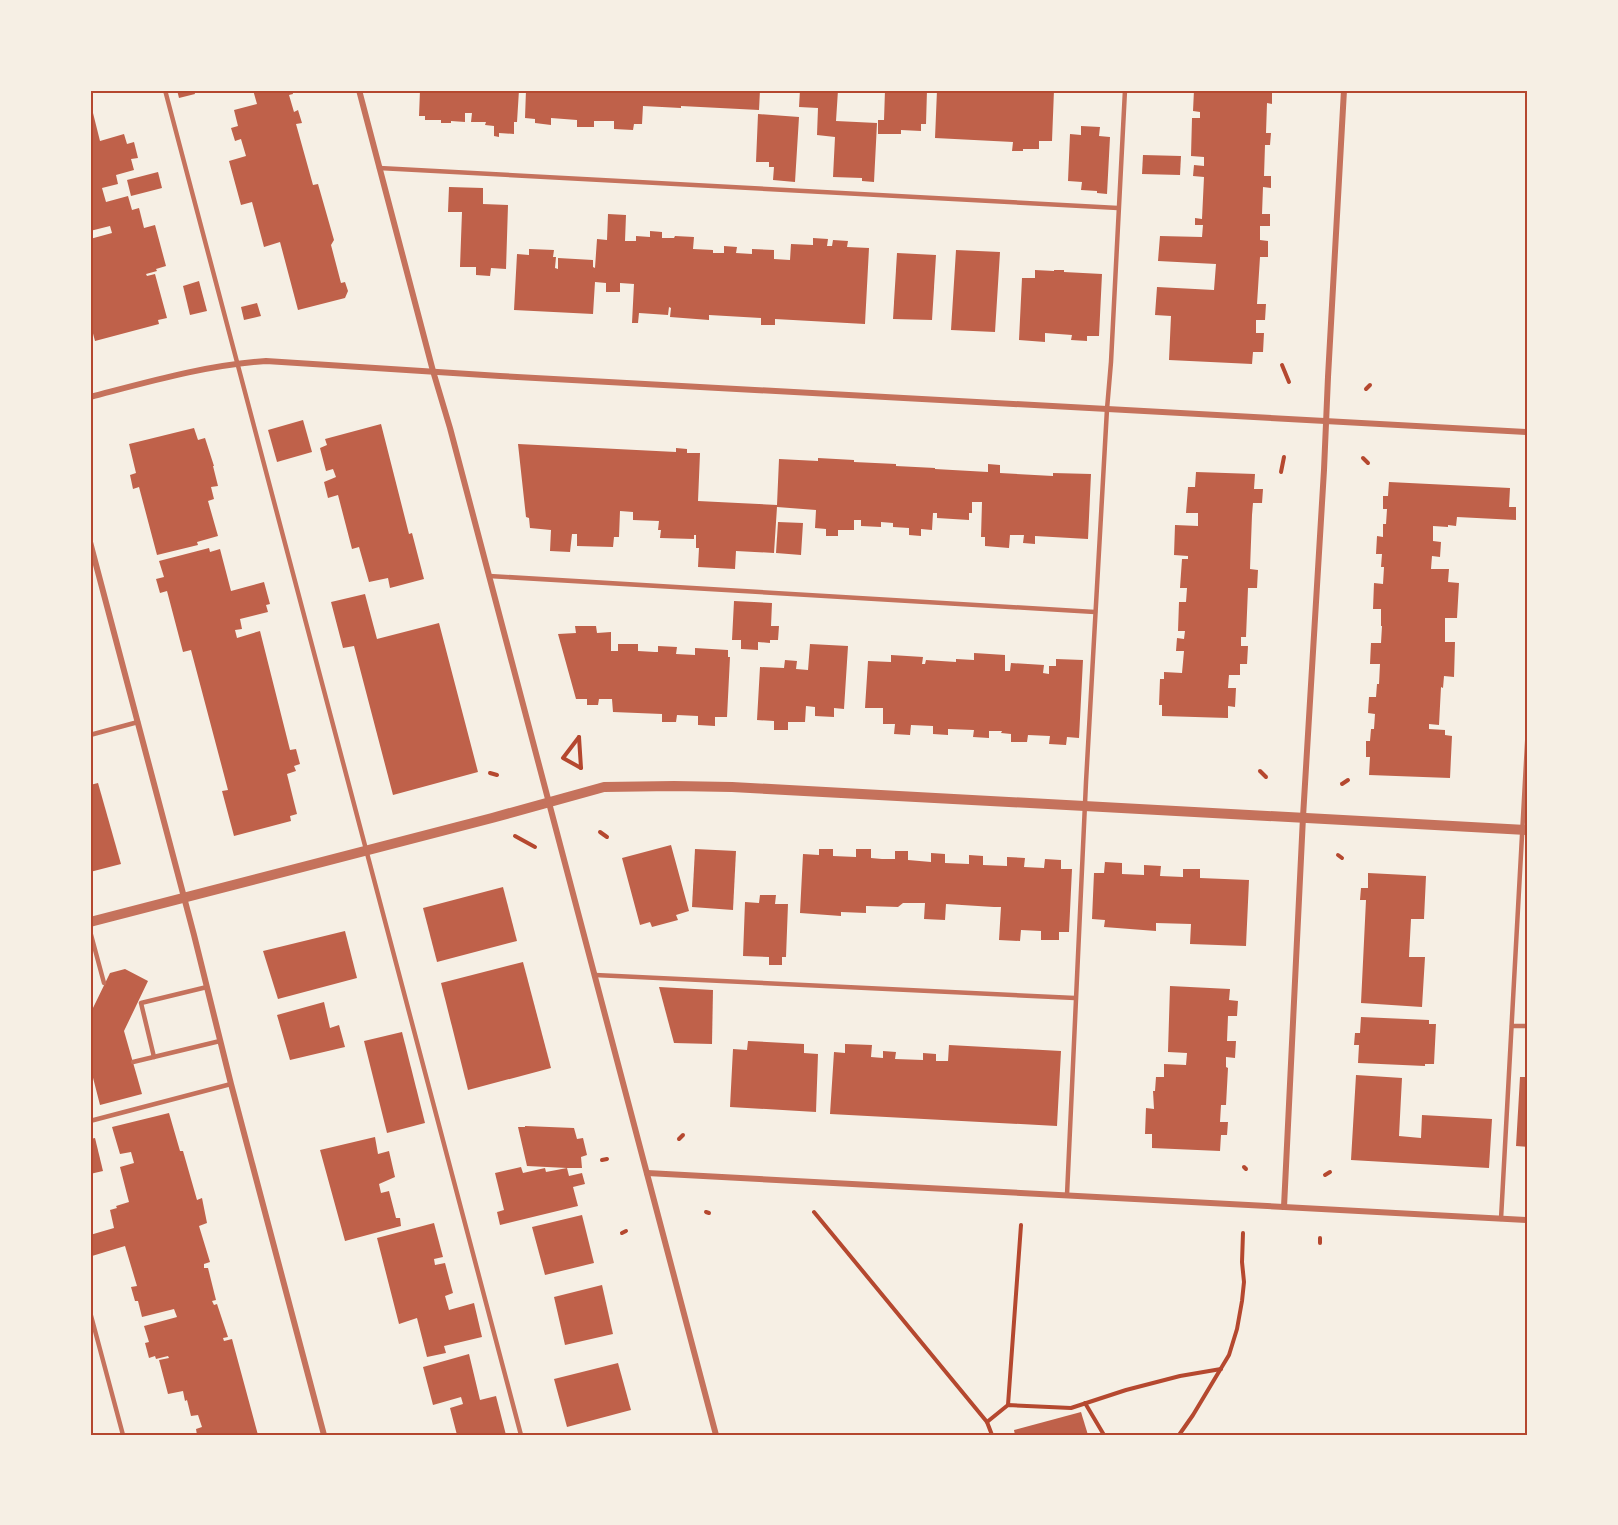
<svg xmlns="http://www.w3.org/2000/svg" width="1618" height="1525" font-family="Helvetica,sans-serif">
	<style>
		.building { fill: #bf614a }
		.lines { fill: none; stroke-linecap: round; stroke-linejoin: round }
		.path { stroke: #b5482f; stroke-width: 4 }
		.service { stroke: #c5725c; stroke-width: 4.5 }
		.minor { stroke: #c5725c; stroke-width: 6 }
		.tertiary { stroke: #c5725c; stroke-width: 10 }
		.neatline { fill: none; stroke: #b5482f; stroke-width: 2 }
	</style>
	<rect width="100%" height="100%" fill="#f6efe4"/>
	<g class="building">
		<path d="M 177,90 L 194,90 L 195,94 L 179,98 Z"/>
		<path d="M 253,90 L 292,90 L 293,94 L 289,95 L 294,112 L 298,110 L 302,123 L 296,124 L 313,185 L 318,184 L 334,240 L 331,245 L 341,283 L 345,282 L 348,291 L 345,298 L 298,310 L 280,242 L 264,247 L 252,202 L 241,205 L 229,161 L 246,156 L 241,139 L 235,141 L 231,128 L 238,126 L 234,110 L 257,104 Z"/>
		<path d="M 420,90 L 519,90 L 517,122 L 514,122 L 514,134 L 499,133 L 499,137 L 494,136 L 494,126 L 485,125 L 486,122 L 471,122 L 472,113 L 465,113 L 465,122 L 451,121 L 451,123 L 441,123 L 441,120 L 425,120 L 425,116 L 419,116 Z"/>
		<path d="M 526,90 L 760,90 L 759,110 L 681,106 L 681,108 L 643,106 L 642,124 L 634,124 L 633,130 L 614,129 L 614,121 L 594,121 L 594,127 L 577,127 L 577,120 L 551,118 L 551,125 L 535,123 L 535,119 L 525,118 Z"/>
		<path d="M 800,90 L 838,90 L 836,121 L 877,123 L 874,182 L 862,181 L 862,178 L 833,177 L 835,137 L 817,135 L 818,108 L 799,107 Z"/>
		<path d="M 885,90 L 927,90 L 926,124 L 921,124 L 921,131 L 901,130 L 901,134 L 878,134 L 878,120 L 884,120 Z"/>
		<path d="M 937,90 L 1054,90 L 1052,141 L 1039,141 L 1039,149 L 1023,149 L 1023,151 L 1012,151 L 1013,142 L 935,138 Z"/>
		<path d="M 1194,90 L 1272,91 L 1272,104 L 1267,103 L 1266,133 L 1271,133 L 1270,145 L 1265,145 L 1264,176 L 1271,176 L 1271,188 L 1263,187 L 1262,214 L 1270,214 L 1270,226 L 1260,226 L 1260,240 L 1268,241 L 1268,257 L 1260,257 L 1257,304 L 1266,304 L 1265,320 L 1256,320 L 1256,333 L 1264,333 L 1263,352 L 1253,352 L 1252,364 L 1169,360 L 1171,316 L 1155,315 L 1157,287 L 1214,290 L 1216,264 L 1158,261 L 1160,236 L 1202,237 L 1203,225 L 1195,225 L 1195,218 L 1202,219 L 1204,177 L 1193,176 L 1194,165 L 1204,166 L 1204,157 L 1191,156 L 1192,118 L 1200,118 L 1200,112 L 1193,111 Z"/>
		<path d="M 91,105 L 100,141 L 124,134 L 127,144 L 134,142 L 138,158 L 131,159 L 134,170 L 116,175 L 118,184 L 102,188 L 106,202 L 128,196 L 132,210 L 139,208 L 144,228 L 155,225 L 166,266 L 156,269 L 157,271 L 146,274 L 147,276 L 155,274 L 167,318 L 158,320 L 159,324 L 95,341 L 90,322 L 90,288 L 92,288 L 90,279 L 90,239 L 112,233 L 110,226 L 90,231 Z"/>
		<path d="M 758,114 L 799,117 L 795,182 L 773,180 L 774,167 L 769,167 L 769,162 L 756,162 Z"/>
		<path d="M 1081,126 L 1100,127 L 1099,136 L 1110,137 L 1107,194 L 1097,193 L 1097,191 L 1081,190 L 1082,182 L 1068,181 L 1070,134 L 1081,135 Z"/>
		<path d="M 1143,155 L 1181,156 L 1180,175 L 1142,174 Z"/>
		<path d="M 158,172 L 162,188 L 131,196 L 127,180 Z"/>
		<path d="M 449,187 L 483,188 L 483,204 L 508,205 L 506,269 L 491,268 L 490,276 L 476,275 L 476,267 L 460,267 L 462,212 L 448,212 Z"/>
		<path d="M 608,214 L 626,215 L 625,241 L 636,241 L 636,236 L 650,237 L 650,231 L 662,232 L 662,238 L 674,238 L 675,236 L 694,237 L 693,249 L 713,250 L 713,253 L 724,253 L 724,246 L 737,247 L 736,253 L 752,254 L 752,249 L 774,250 L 774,259 L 790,260 L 791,244 L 813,245 L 813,238 L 828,239 L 827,246 L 832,246 L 833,240 L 848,241 L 847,247 L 869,248 L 865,324 L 775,319 L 775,325 L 761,325 L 761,318 L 709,315 L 709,320 L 670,317 L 671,308 L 669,307 L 668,315 L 639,313 L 638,323 L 632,323 L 634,284 L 620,283 L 620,292 L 606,292 L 606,283 L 595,282 L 593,314 L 514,310 L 517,254 L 529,255 L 529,249 L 554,250 L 553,257 L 556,257 L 555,268 L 558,269 L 558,258 L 593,260 L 593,267 L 595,268 L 597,239 L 607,240 Z"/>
		<path d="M 956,250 L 1000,252 L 995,332 L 951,330 Z"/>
		<path d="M 897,253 L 936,255 L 932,320 L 893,319 Z"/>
		<path d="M 1035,270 L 1054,271 L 1054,270 L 1064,270 L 1064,272 L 1102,274 L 1099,336 L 1087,336 L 1087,341 L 1071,340 L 1072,335 L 1045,333 L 1045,342 L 1019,340 L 1022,278 L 1035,278 Z"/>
		<path d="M 199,281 L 207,311 L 190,315 L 183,286 Z"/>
		<path d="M 257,303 L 261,316 L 244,320 L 241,307 Z"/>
		<path d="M 303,420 L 312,452 L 277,462 L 268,430 Z"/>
		<path d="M 381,424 L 409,534 L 412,533 L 424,579 L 390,588 L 388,578 L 369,582 L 359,547 L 352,549 L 338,495 L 328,498 L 324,482 L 336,477 L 333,469 L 326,471 L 320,448 L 327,445 L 325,439 Z"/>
		<path d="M 194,428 L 198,440 L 205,438 L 214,466 L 213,466 L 218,486 L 211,487 L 214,499 L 208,501 L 218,536 L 197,542 L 198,545 L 157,555 L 139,487 L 133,489 L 130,475 L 136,473 L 129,444 Z"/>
		<path d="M 518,444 L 676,452 L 676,448 L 687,449 L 687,453 L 700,453 L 698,501 L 738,503 L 777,505 L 779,459 L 818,461 L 818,458 L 854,460 L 854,462 L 896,464 L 896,466 L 935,468 L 935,469 L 988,472 L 988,464 L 1000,465 L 1000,473 L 1053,476 L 1053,473 L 1091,474 L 1088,539 L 1035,536 L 1035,544 L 1023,543 L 1024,535 L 1010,535 L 1009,548 L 985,546 L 985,537 L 981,537 L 982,502 L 972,502 L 972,513 L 969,513 L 969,520 L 937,518 L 937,513 L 933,513 L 932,530 L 921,529 L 921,536 L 909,535 L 909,528 L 893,527 L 893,523 L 881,522 L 881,527 L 861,526 L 861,520 L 854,520 L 854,530 L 838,530 L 838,536 L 826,536 L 826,529 L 815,528 L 816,510 L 777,507 L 774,553 L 736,551 L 735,569 L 698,567 L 699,548 L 696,548 L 696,535 L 694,535 L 694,539 L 660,538 L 661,530 L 658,530 L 659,521 L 633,520 L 633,512 L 620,511 L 619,537 L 614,537 L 613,547 L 577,546 L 577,534 L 572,534 L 570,552 L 550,551 L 551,530 L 530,528 L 529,518 L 526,517 Z"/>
		<path d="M 1196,472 L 1255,474 L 1254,489 L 1263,489 L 1262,503 L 1253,503 L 1252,515 L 1250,569 L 1258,570 L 1257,588 L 1248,588 L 1246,637 L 1241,637 L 1241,646 L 1248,646 L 1247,664 L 1240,664 L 1240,675 L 1229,675 L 1228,688 L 1236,688 L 1235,707 L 1228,706 L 1228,718 L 1162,716 L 1162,705 L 1159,705 L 1160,679 L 1164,679 L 1164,672 L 1182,673 L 1184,651 L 1176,651 L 1177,638 L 1184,639 L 1185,631 L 1178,631 L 1179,602 L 1186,602 L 1187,588 L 1180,588 L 1182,559 L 1188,559 L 1188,556 L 1174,555 L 1175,525 L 1198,526 L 1198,513 L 1186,513 L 1188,487 L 1195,487 Z"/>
		<path d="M 1389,482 L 1510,488 L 1509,507 L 1516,507 L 1516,520 L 1457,517 L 1456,526 L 1448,525 L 1448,527 L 1433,526 L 1433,541 L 1441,542 L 1440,557 L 1432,556 L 1431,569 L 1449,569 L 1448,582 L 1459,583 L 1457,618 L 1445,618 L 1445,642 L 1455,642 L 1454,677 L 1444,676 L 1443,688 L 1441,687 L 1439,725 L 1429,724 L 1429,729 L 1445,730 L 1445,735 L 1452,736 L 1450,778 L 1369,775 L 1370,757 L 1366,757 L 1366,741 L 1370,741 L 1371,729 L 1374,729 L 1375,714 L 1368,713 L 1369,697 L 1376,697 L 1377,684 L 1379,684 L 1380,664 L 1370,664 L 1371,643 L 1381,643 L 1382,626 L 1381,626 L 1381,609 L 1373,609 L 1374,583 L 1383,584 L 1384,567 L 1381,567 L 1382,554 L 1376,554 L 1377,536 L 1383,537 L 1383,524 L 1386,524 L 1387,509 L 1383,509 L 1383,496 L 1388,496 Z"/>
		<path d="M 778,522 L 803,523 L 801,555 L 776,553 Z"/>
		<path d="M 209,548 L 210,552 L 220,549 L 231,591 L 264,582 L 270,604 L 266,605 L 268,612 L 240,619 L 242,629 L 235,630 L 237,638 L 260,631 L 290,750 L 296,749 L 300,764 L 294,766 L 296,771 L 287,774 L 297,814 L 290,816 L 291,821 L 234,836 L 222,791 L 228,790 L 191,650 L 183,652 L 167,591 L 160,593 L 156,579 L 164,577 L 159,561 Z"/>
		<path d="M 365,594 L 377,639 L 439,623 L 478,772 L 393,795 L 354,646 L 343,648 L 331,602 Z"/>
		<path d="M 734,601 L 772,603 L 771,626 L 779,626 L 778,640 L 770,640 L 770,643 L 758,642 L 758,650 L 741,649 L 741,640 L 732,640 Z"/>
		<path d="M 575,626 L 596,626 L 597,633 L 611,632 L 611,651 L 618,651 L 618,644 L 638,644 L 638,651 L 655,652 L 658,652 L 658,646 L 677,647 L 676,654 L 695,655 L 695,648 L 728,650 L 728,657 L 730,657 L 727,717 L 715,717 L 715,726 L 698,725 L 698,716 L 677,715 L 676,722 L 662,722 L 662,714 L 613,712 L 612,699 L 599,699 L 598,705 L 587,705 L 587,699 L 576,699 L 558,634 L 576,633 Z"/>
		<path d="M 810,644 L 848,646 L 844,709 L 834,708 L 834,717 L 815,716 L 815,707 L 806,706 L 805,722 L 788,722 L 788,730 L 774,730 L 774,721 L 757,720 L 760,667 L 784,668 L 785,660 L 797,661 L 796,669 L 808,670 Z"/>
		<path d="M 974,653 L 1005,655 L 1005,671 L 1010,671 L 1011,663 L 1044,665 L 1043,673 L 1049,674 L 1049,666 L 1056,666 L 1056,659 L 1083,660 L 1079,738 L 1067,737 L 1066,745 L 1049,744 L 1050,736 L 1028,735 L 1027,742 L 1011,742 L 1011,734 L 1001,733 L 1002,731 L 989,731 L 989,738 L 973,737 L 974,730 L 948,729 L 948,735 L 933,734 L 933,726 L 911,725 L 910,735 L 894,734 L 895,724 L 883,724 L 883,708 L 865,708 L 868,661 L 891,662 L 891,655 L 923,657 L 922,664 L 925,664 L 926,660 L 956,662 L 956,659 L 974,660 Z"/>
		<path d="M 98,783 L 121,864 L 90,872 L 90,785 Z"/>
		<path d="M 671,845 L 689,911 L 676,915 L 678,920 L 652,927 L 650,922 L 640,925 L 622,858 Z"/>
		<path d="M 695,849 L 736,851 L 733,910 L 692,907 Z"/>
		<path d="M 819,849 L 833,849 L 833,856 L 856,857 L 856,849 L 871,849 L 871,858 L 882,859 L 895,859 L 895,851 L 908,851 L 908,860 L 931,862 L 931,853 L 945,854 L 945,863 L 969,864 L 969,855 L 983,856 L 983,865 L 1007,866 L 1007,857 L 1025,858 L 1024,867 L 1044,868 L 1045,859 L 1061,860 L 1061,869 L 1072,869 L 1069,932 L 1059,932 L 1059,940 L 1041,940 L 1041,931 L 1021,930 L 1020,941 L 999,940 L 1001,907 L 994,907 L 946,904 L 945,920 L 924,919 L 925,903 L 903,903 L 898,907 L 866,906 L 866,913 L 841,912 L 841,916 L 800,913 L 803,854 L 819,855 Z"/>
		<path d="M 1105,862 L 1122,863 L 1122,874 L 1144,875 L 1144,865 L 1161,866 L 1160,876 L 1183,877 L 1183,869 L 1200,869 L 1200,878 L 1249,880 L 1246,946 L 1190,944 L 1191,924 L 1156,923 L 1156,931 L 1104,927 L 1105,920 L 1092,919 L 1094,873 L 1104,873 Z"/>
		<path d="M 1368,873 L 1426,876 L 1424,919 L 1411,919 L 1409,957 L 1425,957 L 1422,1007 L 1361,1003 L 1366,900 L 1360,900 L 1361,888 L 1368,888 Z"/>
		<path d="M 503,887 L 517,941 L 437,962 L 423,908 Z"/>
		<path d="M 760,895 L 776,895 L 775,904 L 788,904 L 786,957 L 782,957 L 782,965 L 769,965 L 769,957 L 743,956 L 745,902 L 759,903 Z"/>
		<path d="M 345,931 L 357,978 L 278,999 L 263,951 Z"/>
		<path d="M 1526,945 L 1528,945 L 1528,966 L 1525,966 Z"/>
		<path d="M 523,962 L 551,1068 L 468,1090 L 441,983 Z"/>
		<path d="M 125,969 L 148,981 L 124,1031 L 142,1094 L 100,1105 L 90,1066 L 90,1010 L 92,1010 L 110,973 Z"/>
		<path d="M 1170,986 L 1230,989 L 1229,1000 L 1238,1001 L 1237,1016 L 1228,1016 L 1227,1041 L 1236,1041 L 1235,1058 L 1226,1057 L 1226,1067 L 1228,1068 L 1226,1105 L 1221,1105 L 1220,1122 L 1228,1122 L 1227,1135 L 1221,1135 L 1220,1151 L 1152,1148 L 1152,1134 L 1145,1134 L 1146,1108 L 1154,1109 L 1153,1091 L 1155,1091 L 1156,1077 L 1164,1077 L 1164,1064 L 1186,1065 L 1187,1053 L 1168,1052 Z"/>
		<path d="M 659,987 L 713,990 L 712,1044 L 674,1043 Z"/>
		<path d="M 324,1002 L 330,1028 L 339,1025 L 345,1047 L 290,1060 L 277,1015 Z"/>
		<path d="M 1361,1017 L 1429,1020 L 1429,1024 L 1436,1024 L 1434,1064 L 1425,1064 L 1425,1066 L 1358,1063 L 1359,1045 L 1354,1045 L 1355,1033 L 1360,1033 Z"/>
		<path d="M 402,1032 L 425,1123 L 387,1133 L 364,1041 Z"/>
		<path d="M 748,1041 L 804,1044 L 804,1053 L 818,1054 L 816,1112 L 730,1107 L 733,1049 L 747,1050 Z"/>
		<path d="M 845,1044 L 872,1045 L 871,1057 L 883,1058 L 883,1051 L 896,1052 L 895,1059 L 923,1060 L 923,1053 L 936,1054 L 936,1061 L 948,1061 L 949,1045 L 1061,1051 L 1057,1126 L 830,1114 L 834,1052 L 845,1053 Z"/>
		<path d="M 1526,1070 L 1528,1070 L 1528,1147 L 1516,1146 L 1520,1077 L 1525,1077 Z"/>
		<path d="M 1356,1075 L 1402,1078 L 1399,1136 L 1421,1138 L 1422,1115 L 1492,1119 L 1489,1168 L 1351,1160 Z"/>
		<path d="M 169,1113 L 180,1151 L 183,1151 L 197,1200 L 202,1198 L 207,1223 L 199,1226 L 210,1262 L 204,1264 L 204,1268 L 208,1268 L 216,1300 L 212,1301 L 214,1305 L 217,1304 L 228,1337 L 223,1338 L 224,1341 L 232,1339 L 258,1435 L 197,1435 L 196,1429 L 202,1427 L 198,1415 L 191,1416 L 187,1400 L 185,1401 L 183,1391 L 168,1394 L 159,1360 L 169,1358 L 168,1356 L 156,1359 L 155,1356 L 149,1358 L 145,1343 L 149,1342 L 144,1326 L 177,1317 L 174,1309 L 142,1317 L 138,1301 L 135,1301 L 131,1287 L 137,1286 L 125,1246 L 92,1256 L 90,1246 L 90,1235 L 114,1228 L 110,1210 L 117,1208 L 116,1206 L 129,1202 L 120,1167 L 134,1163 L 131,1152 L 120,1154 L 112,1127 Z"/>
		<path d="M 525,1126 L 574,1128 L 577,1139 L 583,1138 L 587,1155 L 581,1157 L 582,1168 L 567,1168 L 569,1176 L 582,1173 L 585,1184 L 573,1187 L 578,1206 L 500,1225 L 497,1212 L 504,1210 L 495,1173 L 521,1167 L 523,1173 L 545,1168 L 546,1172 L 567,1168 L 527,1166 L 518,1127 L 525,1127 Z"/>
		<path d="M 375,1137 L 378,1154 L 389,1151 L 395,1177 L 379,1184 L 381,1193 L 389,1191 L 396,1218 L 400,1218 L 401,1226 L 345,1241 L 320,1150 Z"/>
		<path d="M 95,1138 L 103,1171 L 90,1174 L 90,1139 Z"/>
		<path d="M 582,1215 L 594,1263 L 545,1275 L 532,1227 Z"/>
		<path d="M 434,1223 L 443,1257 L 434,1259 L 435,1265 L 445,1263 L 453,1293 L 445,1296 L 449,1310 L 474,1303 L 482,1337 L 444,1346 L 446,1353 L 427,1357 L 417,1318 L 399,1324 L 377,1238 Z"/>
		<path d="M 602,1285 L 613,1334 L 565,1345 L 554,1297 Z"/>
		<path d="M 469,1354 L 480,1400 L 496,1396 L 506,1435 L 457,1435 L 450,1408 L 463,1404 L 461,1397 L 433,1405 L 423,1367 Z"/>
		<path d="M 618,1363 L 631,1410 L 567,1427 L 554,1379 Z"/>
		<path d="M 1081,1412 L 1088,1435 L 1015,1435 L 1014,1430 Z"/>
	</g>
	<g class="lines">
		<g class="path">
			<path d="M 1282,365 L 1289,382"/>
			<path d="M 1366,389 L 1370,385"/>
			<path d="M 1363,458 L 1368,463"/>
			<path d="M 1281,472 L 1284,457"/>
			<path d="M 579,737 L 563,758 L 581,768"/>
			<path d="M 579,737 L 581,768"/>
			<path d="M 1260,771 L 1266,777"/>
			<path d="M 490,773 L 497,775"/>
			<path d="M 1342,784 L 1348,780"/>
			<path d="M 600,832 L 607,837"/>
			<path d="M 515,836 L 535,847"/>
			<path d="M 1338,855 L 1342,858"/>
			<path d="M 679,1139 L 683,1135"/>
			<path d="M 602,1160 L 607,1159"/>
			<path d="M 1244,1167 L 1246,1169"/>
			<path d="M 1325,1175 L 1330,1172"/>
			<path d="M 706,1212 L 709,1213"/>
			<path d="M 814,1212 L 987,1422 L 992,1435"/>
			<path d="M 622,1233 L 626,1231"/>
			<path d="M 1320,1238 L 1320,1243"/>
			<path d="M 1085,1403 L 1104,1435"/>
			<path d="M 1008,1405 L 1021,1225"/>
			<path d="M 987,1422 L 1008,1405 L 1071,1408 L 1126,1390 L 1180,1376 L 1221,1369"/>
			<path d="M 1179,1435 L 1193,1415 L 1229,1355 L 1237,1329 L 1242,1301 L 1244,1282 L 1242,1262 L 1243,1233"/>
		</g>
		<g class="service">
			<path d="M 165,90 L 521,1435"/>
			<path d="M 379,168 L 1118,208"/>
			<path d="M 489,576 L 1095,612"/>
			<path d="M 90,735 L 138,722"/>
			<path d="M 90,931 L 104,983"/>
			<path d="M 595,975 L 1075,998"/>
			<path d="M 1512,1026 L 1528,1026"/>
			<path d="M 154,1057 L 141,1003 L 207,987"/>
			<path d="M 133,1062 L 220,1041"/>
			<path d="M 90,1121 L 231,1084"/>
			<path d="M 1067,1195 L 1086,782 L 1107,409 L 1111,362 L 1125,90"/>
			<path d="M 1501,1219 L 1528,726"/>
			<path d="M 90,1312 L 123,1435"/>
		</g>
		<g class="minor">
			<path d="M 359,90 L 433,371 L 450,428 L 716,1435"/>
			<path d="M 90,397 C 148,382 206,365 266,361 L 500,376 L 1528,432"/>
			<path d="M 90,542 L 194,935 L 231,1084 L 324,1435"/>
			<path d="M 647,1173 L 1528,1220"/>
			<path d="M 1284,1207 L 1303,817 L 1324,470 L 1328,377 L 1344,90"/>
		</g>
		<path class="tertiary" d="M 90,922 L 492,818 L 604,787 L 674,786 L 732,787 L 1528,830"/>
	</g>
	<rect width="1618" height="1525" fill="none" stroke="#f6efe4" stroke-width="183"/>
	<rect x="92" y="92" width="1434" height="1342" class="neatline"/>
</svg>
